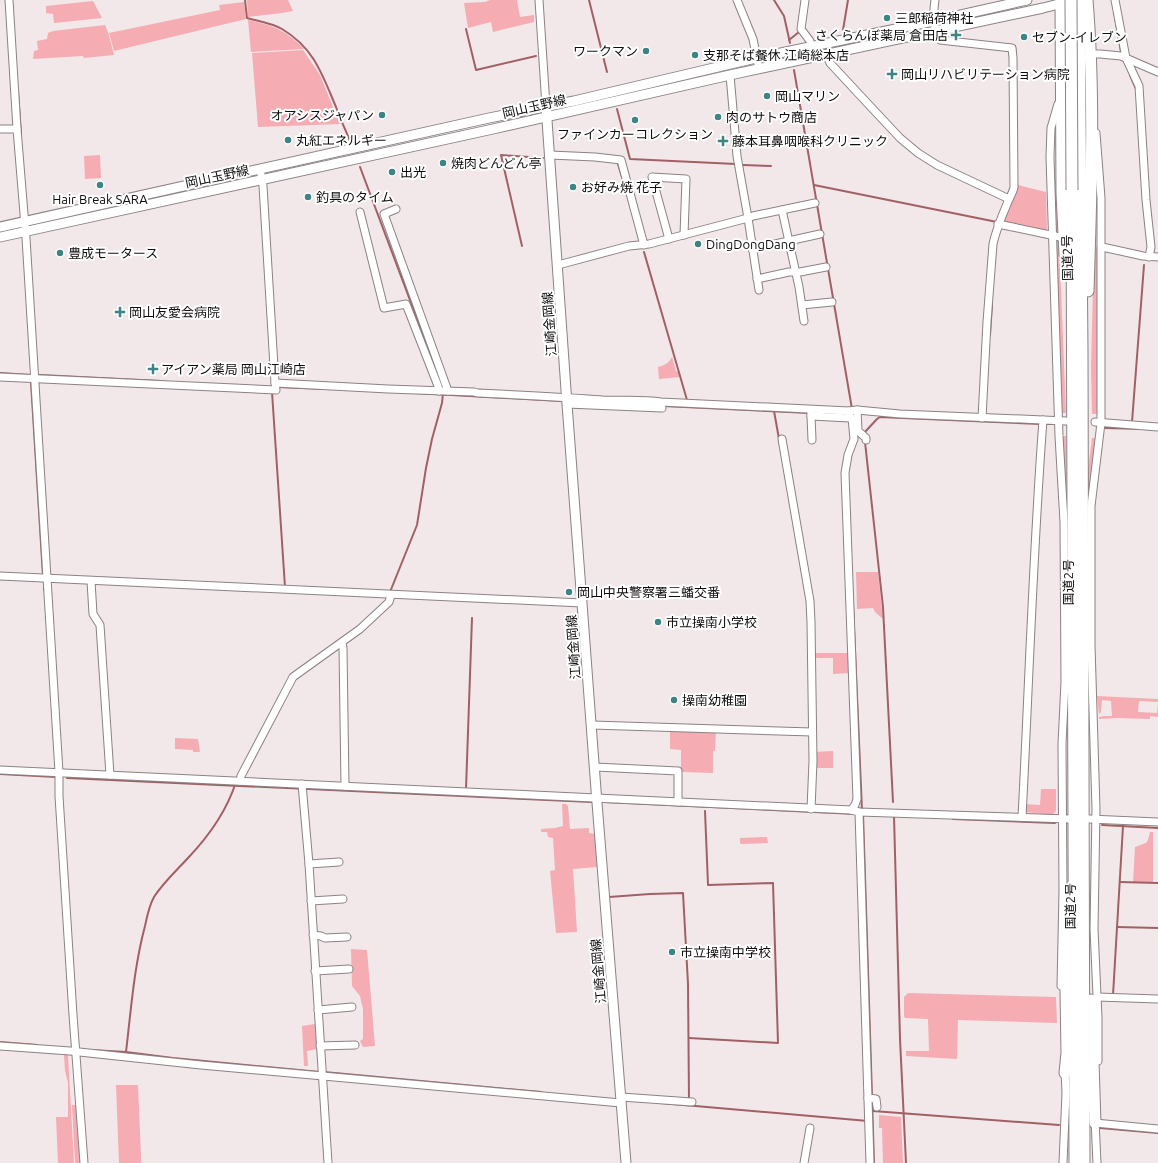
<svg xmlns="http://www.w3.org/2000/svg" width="1158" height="1163" font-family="Ubuntu,'Noto Sans JP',sans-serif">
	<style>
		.green { fill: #f5acb2 }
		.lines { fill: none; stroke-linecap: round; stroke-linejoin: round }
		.stream { stroke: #a26066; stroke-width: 2 }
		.minor-casing { stroke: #8b8283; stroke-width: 9 }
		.major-casing { stroke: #8b8283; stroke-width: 11 }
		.highway-casing { stroke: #8b8283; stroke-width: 13 }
		.minor { stroke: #fff; stroke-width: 7 }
		.major { stroke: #fff; stroke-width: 9 }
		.highway { stroke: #fff; stroke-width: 11 }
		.highway-bridge-casing { stroke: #8b8283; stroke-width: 13; stroke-linecap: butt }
		.highway-bridge { stroke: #fff; stroke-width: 11 }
		.poi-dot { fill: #3d8584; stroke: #fff; stroke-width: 1.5 }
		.labels { text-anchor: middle; stroke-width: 4; stroke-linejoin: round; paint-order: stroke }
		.poi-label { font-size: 13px; fill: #0f0c0c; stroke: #fff; text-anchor: start }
		.street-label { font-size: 13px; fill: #0f0c0c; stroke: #fff }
	</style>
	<rect width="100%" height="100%" fill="#f2e8e9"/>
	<g class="green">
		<path d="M 247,0 L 288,0 L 293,11 L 282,13 L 248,17 Z"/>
		<path d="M 490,0 L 517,0 L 520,17 L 534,15 L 534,22 L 493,32 L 491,22 L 468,28 L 464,3 L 485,2 Z"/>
		<path d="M 93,1 L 102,18 L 54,23 L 53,14 L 46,13 L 46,6 Z"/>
		<path d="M 244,2 L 246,19 L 114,51 L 109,33 L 220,10 L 219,5 Z"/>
		<path d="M 248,20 C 273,25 287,31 304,49 L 251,52 Z"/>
		<path d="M 105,25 L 108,32 L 114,55 L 84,58 L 83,56 L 33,59 L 34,51 L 38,50 L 37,41 L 47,39 L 48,33 L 53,31 Z"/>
		<path d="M 303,50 L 320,75 L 340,124 L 258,127 L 252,53 Z"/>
		<path d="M 100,155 L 101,178 L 85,179 L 84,156 Z"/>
		<path d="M 1057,177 L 1059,236 L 1055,233 L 1055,180 Z"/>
		<path d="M 1018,185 L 1046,192 L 1047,232 L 1004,223 L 1004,220 L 1017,193 Z"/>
		<path d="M 1059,239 L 1066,413 L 1060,413 L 1056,240 Z"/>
		<path d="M 1094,246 L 1100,248 L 1099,414 L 1092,414 L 1091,367 Z"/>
		<path d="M 672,357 L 676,371 L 678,372 L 680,377 L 659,379 L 658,367 C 665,365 669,363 672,357 Z"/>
		<path d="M 1061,436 L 1066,436 L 1067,501 L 1065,502 Z"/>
		<path d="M 1092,438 L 1098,438 L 1088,503 L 1088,470 Z"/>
		<path d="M 856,572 L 878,572 L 883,619 L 875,612 L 873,608 L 857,609 Z"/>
		<path d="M 815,653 L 850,653 L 851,673 L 833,674 L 833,658 L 813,658 L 813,654 Z"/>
		<path d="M 1097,696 L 1158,699 L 1158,702 L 1139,701 L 1138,712 L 1157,713 L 1158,703 L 1158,717 L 1150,716 L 1150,719 L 1117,718 L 1099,719 L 1099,717 L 1104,716 L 1112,716 L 1111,701 L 1102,700 L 1101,712 L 1099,714 Z"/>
		<path d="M 670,731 L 716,732 L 715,751 L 713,751 L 713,773 L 681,772 L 681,750 L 670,749 Z"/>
		<path d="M 175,738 L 198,739 L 200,752 L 193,752 L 193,750 L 175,749 Z"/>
		<path d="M 833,751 L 833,768 L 814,768 L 814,752 Z"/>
		<path d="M 1041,789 L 1056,789 L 1056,811 L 1052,815 L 1025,812 L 1025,804 L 1040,805 Z"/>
		<path d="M 562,804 L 566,804 L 568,806 L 570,829 L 589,828 L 589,833 L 595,834 L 597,867 L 573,869 L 577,932 L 556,933 L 550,871 L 555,870 L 553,838 L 548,837 L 547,832 L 541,832 L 541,829 L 555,828 L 563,826 Z"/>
		<path d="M 1150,832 L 1153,832 L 1153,883 L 1133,882 L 1135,847 L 1146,843 L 1148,840 Z"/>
		<path d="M 767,837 L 768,843 L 741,844 L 740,843 L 740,838 Z"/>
		<path d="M 351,949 L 367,950 L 375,1046 L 363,1047 L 360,1041 L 363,1039 L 363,1009 L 360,996 L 352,986 Z"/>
		<path d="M 908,993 L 1056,997 L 1057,1023 L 958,1020 L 957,1059 L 906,1056 L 906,1051 L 929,1051 L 928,1019 L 905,1018 L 904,1016 L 904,997 Z"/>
		<path d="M 315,1024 L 317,1049 L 307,1051 L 308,1066 L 304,1066 L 302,1026 Z"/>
		<path d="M 64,1055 L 68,1055 L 74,1163 L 58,1163 L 56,1117 L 68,1117 L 68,1083 L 65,1071 Z"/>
		<path d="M 116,1085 L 138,1085 L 141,1156 L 141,1163 L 119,1163 Z"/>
		<path d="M 72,1105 L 77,1105 L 82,1163 L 75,1163 Z"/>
		<path d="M 879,1115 L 901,1117 L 903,1163 L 883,1163 L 882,1128 L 879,1128 Z"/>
	</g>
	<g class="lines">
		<g class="stream">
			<path d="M 245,0 L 247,18 C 258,21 272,23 282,29 C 314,48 322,74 336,107 C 340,118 345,129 350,141"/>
			<path d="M 589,0 L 607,72"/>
			<path d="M 774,0 L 784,16 L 790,43"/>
			<path d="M 1114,11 L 1121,52"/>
			<path d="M 466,29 L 476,70 L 536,56"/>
			<path d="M 843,30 L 848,0"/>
			<path d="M 789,40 L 799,32"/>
			<path d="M 1015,46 L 1016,56"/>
			<path d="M 794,70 L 852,409"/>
			<path d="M 1130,75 L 1136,89"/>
			<path d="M 18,91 L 21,134"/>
			<path d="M 617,109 L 630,159 L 736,164"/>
			<path d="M 617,161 L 622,177"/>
			<path d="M 743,165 L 771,166"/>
			<path d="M 360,167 L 443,388"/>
			<path d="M 814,185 L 997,222"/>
			<path d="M 522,246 L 501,155 L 543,158"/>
			<path d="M 644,252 L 687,400"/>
			<path d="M 990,335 L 992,305"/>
			<path d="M 0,373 L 31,375"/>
			<path d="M 40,375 L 161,381"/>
			<path d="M 31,382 L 43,576"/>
			<path d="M 277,387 L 327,389"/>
			<path d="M 272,392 L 285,587"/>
			<path d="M 415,393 L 561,401"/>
			<path d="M 663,406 L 810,413"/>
			<path d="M 774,411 L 779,439"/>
			<path d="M 1132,422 L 1144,265"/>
			<path d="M 1045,424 L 1052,424"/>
			<path d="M 1105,428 L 1145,429"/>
			<path d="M 864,433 L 877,419 L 880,417 L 1041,424"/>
			<path d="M 865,442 L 883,607 L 893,802"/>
			<path d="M 44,581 L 44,590"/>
			<path d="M 390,592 L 417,525 L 426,468 L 432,439 L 442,403 L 443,393"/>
			<path d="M 853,605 L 862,810"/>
			<path d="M 0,774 L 56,777 L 56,776"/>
			<path d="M 67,778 L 592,802"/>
			<path d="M 466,789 L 472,618"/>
			<path d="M 605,802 L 856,814"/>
			<path d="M 863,814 L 872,1096"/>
			<path d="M 894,816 L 900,1039 L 906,1163"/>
			<path d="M 953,819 L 1055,823"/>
			<path d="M 1102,825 L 1158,828"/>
			<path d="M 1120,882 L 1158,883"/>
			<path d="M 609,897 L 650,894 L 683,893 L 688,984 L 689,1100"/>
			<path d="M 1117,927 L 1158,928"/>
			<path d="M 1113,995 L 1123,826"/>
			<path d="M 689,1038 L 778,1043 L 773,883 L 708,885 L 705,811"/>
			<path d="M 0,1042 L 37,1045"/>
			<path d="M 91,1050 L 126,1052 L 173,1058 L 320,1072"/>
			<path d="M 126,1052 C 131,1010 134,967 145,926 C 147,916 149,906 154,897 C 163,883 176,871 188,858 C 208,837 227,810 236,782"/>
			<path d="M 324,1072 L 541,1092"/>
			<path d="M 872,1100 L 874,1163"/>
			<path d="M 661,1103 L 868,1121"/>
			<path d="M 873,1111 L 1059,1125"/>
			<path d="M 1100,1128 L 1158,1133"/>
		</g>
		<defs>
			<g id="minor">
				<path d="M 9,0 L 17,129 L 26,238 L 59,772 L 59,796 L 73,1015 L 84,1163"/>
				<path d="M 539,0 L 546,106"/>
				<path d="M 737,0 L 753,39 L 759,69"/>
				<path d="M 805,0 L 801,29 L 810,41 L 811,47"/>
				<path d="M 935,0 C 933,12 933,30 940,40 L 1012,48 L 1013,58 L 1014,187 C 1013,193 1009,198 1007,204 C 1001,218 996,230 993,244 L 987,322 L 982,418"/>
				<path d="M 1115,0 L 1126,58 L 1139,86 L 1146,200 L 1151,247 L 1149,257"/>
				<path d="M 826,54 L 830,63 L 856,91 L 900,138 L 918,153 L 937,165 L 1009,199"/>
				<path d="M 1090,54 L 1100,54 L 1121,56 L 1158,72"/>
				<path d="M 730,75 L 737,156 L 748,218 L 759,290"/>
				<path d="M 1058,104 L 1051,128 L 1050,157 L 1059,436 L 1064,522 L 1065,682 L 1062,744 L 1063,891 L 1061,986"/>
				<path d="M 0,129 L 17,129"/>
				<path d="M 1096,133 L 1101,198 L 1101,423 L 1091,506 L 1091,645 L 1096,809 L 1094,929 L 1098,1018 L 1098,1061"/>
				<path d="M 550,155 L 595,157 L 621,160 L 644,245"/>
				<path d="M 260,169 L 263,186 L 275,383"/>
				<path d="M 396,209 L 384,214 L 448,391"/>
				<path d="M 782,210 L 799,287 L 804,321"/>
				<path d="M 360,212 L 384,308 L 406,304 L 438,386 L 439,391"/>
				<path d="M 998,224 L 1060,237"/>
				<path d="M 669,239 L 652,177 L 686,179 L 684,235"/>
				<path d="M 1102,247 L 1143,256 L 1158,257"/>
				<path d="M 752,249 L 820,234"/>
				<path d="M 558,265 L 629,246 L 649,244 L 748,218 L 753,216 L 815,203"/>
				<path d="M 757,279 L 789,272 L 800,272 L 826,267"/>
				<path d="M 802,305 L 832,302"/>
				<path d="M 0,377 L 276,390 L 275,383 L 388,389 L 474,392 L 478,393 C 520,395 562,397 603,400 C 623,401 642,399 661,402 L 849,411 L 857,410 L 900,414 L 1043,420 C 1033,552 1029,684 1022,817"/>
				<path d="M 567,404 L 662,408"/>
				<path d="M 811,410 L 811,416 L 850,418"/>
				<path d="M 857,410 L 858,431 L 866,438 L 866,440"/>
				<path d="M 849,411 L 850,418 L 852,418 L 854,439 L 848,455 L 845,473 L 857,799 L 855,805 L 851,810"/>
				<path d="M 811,416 L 812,440"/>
				<path d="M 1043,420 L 1066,421"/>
				<path d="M 1095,422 L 1158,427"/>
				<path d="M 782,439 L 810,601 L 811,622 L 813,761 L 811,809"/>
				<path d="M 0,576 L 582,603"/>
				<path d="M 91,581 L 93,614 L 100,625 L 110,775"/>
				<path d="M 342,643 L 343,648 L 345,786"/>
				<path d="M 592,725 L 812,732"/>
				<path d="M 595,767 L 678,771 L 678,802"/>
				<path d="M 0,770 L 851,810 L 859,812 L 1069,819"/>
				<path d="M 240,781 L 241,776 L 293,677 L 360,629 L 389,602 L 391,595"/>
				<path d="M 302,784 L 309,864 L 328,1163"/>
				<path d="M 859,812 L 870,1163"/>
				<path d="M 1089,819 L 1158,822"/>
				<path d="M 309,864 L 339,862"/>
				<path d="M 311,901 L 343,899"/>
				<path d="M 313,935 L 321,936 L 325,938 L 347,937"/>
				<path d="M 315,971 L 349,969"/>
				<path d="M 1097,997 L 1158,999"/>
				<path d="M 318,1010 L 352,1007"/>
				<path d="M 0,1046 L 70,1051 L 201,1065 L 621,1103"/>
				<path d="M 320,1046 L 355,1045"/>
				<path d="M 621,1097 L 692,1102"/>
				<path d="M 868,1098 L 876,1099 L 877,1107"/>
				<path d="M 1095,1120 L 1097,1163"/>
				<path d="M 1095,1123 L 1158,1129"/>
				<path d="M 804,1163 L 810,1128"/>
				<path d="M 1063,1163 L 1066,1093 L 1065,1070"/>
			</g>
			<g id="major">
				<path d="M 546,106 L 567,404 L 597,803 L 626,1163"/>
				<path d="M 0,227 L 489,118 L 574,101 L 756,58 L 934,21 L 1027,0"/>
				<path d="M 0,237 L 493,129 L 730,75 L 1043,8 L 1067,2"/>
			</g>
			<g id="highway">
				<path d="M 1061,0 L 1062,193 L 1065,255"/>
				<path d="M 1079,0 L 1082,352 L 1084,1163"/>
				<path d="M 1087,0 C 1095,97 1091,194 1088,291"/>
				<path d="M 1072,190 L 1075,1163"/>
				<path d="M 1091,1000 L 1095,1123"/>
				<path d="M 1065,1073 L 1067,1053 L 1066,991 L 1068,930"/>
			</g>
		</defs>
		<use href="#minor" class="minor-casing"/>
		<use href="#major" class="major-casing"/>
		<use href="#highway" class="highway-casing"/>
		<use href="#minor" class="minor"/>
		<use href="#major" class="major"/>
		<use href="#highway" class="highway"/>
		<defs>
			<path id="highway-bridge" d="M 1071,0 L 1072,190"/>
		</defs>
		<use href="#highway-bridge" class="highway-bridge-casing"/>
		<use href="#highway-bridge" class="highway-bridge"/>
	</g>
	<g class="poi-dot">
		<circle cx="887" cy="18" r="4"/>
		<path d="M954 29h4v4h4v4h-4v4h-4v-4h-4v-4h4z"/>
		<circle cx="1024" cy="37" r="4"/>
		<circle cx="646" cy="51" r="4"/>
		<circle cx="695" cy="55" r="4"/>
		<path d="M890 68h4v4h4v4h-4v4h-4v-4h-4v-4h4z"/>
		<circle cx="767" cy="96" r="4"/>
		<circle cx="382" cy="115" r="4"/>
		<circle cx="718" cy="117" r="4"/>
		<circle cx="635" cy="120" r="4"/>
		<circle cx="288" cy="140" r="4"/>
		<path d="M721 135h4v4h4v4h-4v4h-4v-4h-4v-4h4z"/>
		<circle cx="443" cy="163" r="4"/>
		<circle cx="392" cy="172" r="4"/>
		<circle cx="100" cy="185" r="4"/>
		<circle cx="573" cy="187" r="4"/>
		<circle cx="308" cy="197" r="4"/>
		<circle cx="698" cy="244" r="4"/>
		<circle cx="60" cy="253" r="4"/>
		<path d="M118 306h4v4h4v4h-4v4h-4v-4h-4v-4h4z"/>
		<path d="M151 363h4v4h4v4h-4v4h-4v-4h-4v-4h4z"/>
		<circle cx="569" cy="592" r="4"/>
		<circle cx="658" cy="622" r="4"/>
		<circle cx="674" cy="700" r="4"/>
		<circle cx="672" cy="952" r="4"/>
	</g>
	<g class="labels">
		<g class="poi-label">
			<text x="895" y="23">三郎稲荷神社</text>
			<text x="948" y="40" text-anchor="end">さくらんぼ薬局 倉田店</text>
			<text x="1032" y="42">セブン-イレブン</text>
			<text x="638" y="56" text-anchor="end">ワークマン</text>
			<text x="703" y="60">支那そば餐休 江崎総本店</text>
			<text x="901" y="79">岡山リハビリテーション病院</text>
			<text x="775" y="101">岡山マリン</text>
			<text x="374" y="120" text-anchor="end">オアシスジャパン</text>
			<text x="726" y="122">肉のサトウ商店</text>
			<text x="635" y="139" text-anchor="middle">ファインカーコレクション</text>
			<text x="296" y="145">丸紅エネルギー</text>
			<text x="732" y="146">藤本耳鼻咽喉科クリニック</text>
			<text x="451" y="168">焼肉どんどん亭</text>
			<text x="400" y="177">出光</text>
			<text x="581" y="192">お好み焼 花子</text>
			<text x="316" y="202">釣具のタイム</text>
			<text x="100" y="204" text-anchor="middle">Hair Break SARA</text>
			<text x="706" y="249">DingDongDang</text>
			<text x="68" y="258">豊成モータース</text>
			<text x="129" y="317">岡山友愛会病院</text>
			<text x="161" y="374">アイアン薬局 岡山江崎店</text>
			<text x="577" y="597">岡山中央警察署三蟠交番</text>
			<text x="666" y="627">市立操南小学校</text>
			<text x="682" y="705">操南幼稚園</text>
			<text x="680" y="957">市立操南中学校</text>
		</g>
		<g class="street-label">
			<text transform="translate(534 106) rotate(-13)" y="5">岡山玉野線</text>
			<text transform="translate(217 176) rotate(-12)" y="5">岡山玉野線</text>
			<text transform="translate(1067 258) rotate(-91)" y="5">国道2号</text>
			<text transform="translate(549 324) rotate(-94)" y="5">江崎金岡線</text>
			<text transform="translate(1068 582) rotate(-90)" y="5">国道2号</text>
			<text transform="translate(573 647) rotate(-94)" y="5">江崎金岡線</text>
			<text transform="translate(1070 906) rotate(-90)" y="5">国道2号</text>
			<text transform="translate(598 971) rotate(-95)" y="5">江崎金岡線</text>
		</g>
	</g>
</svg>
